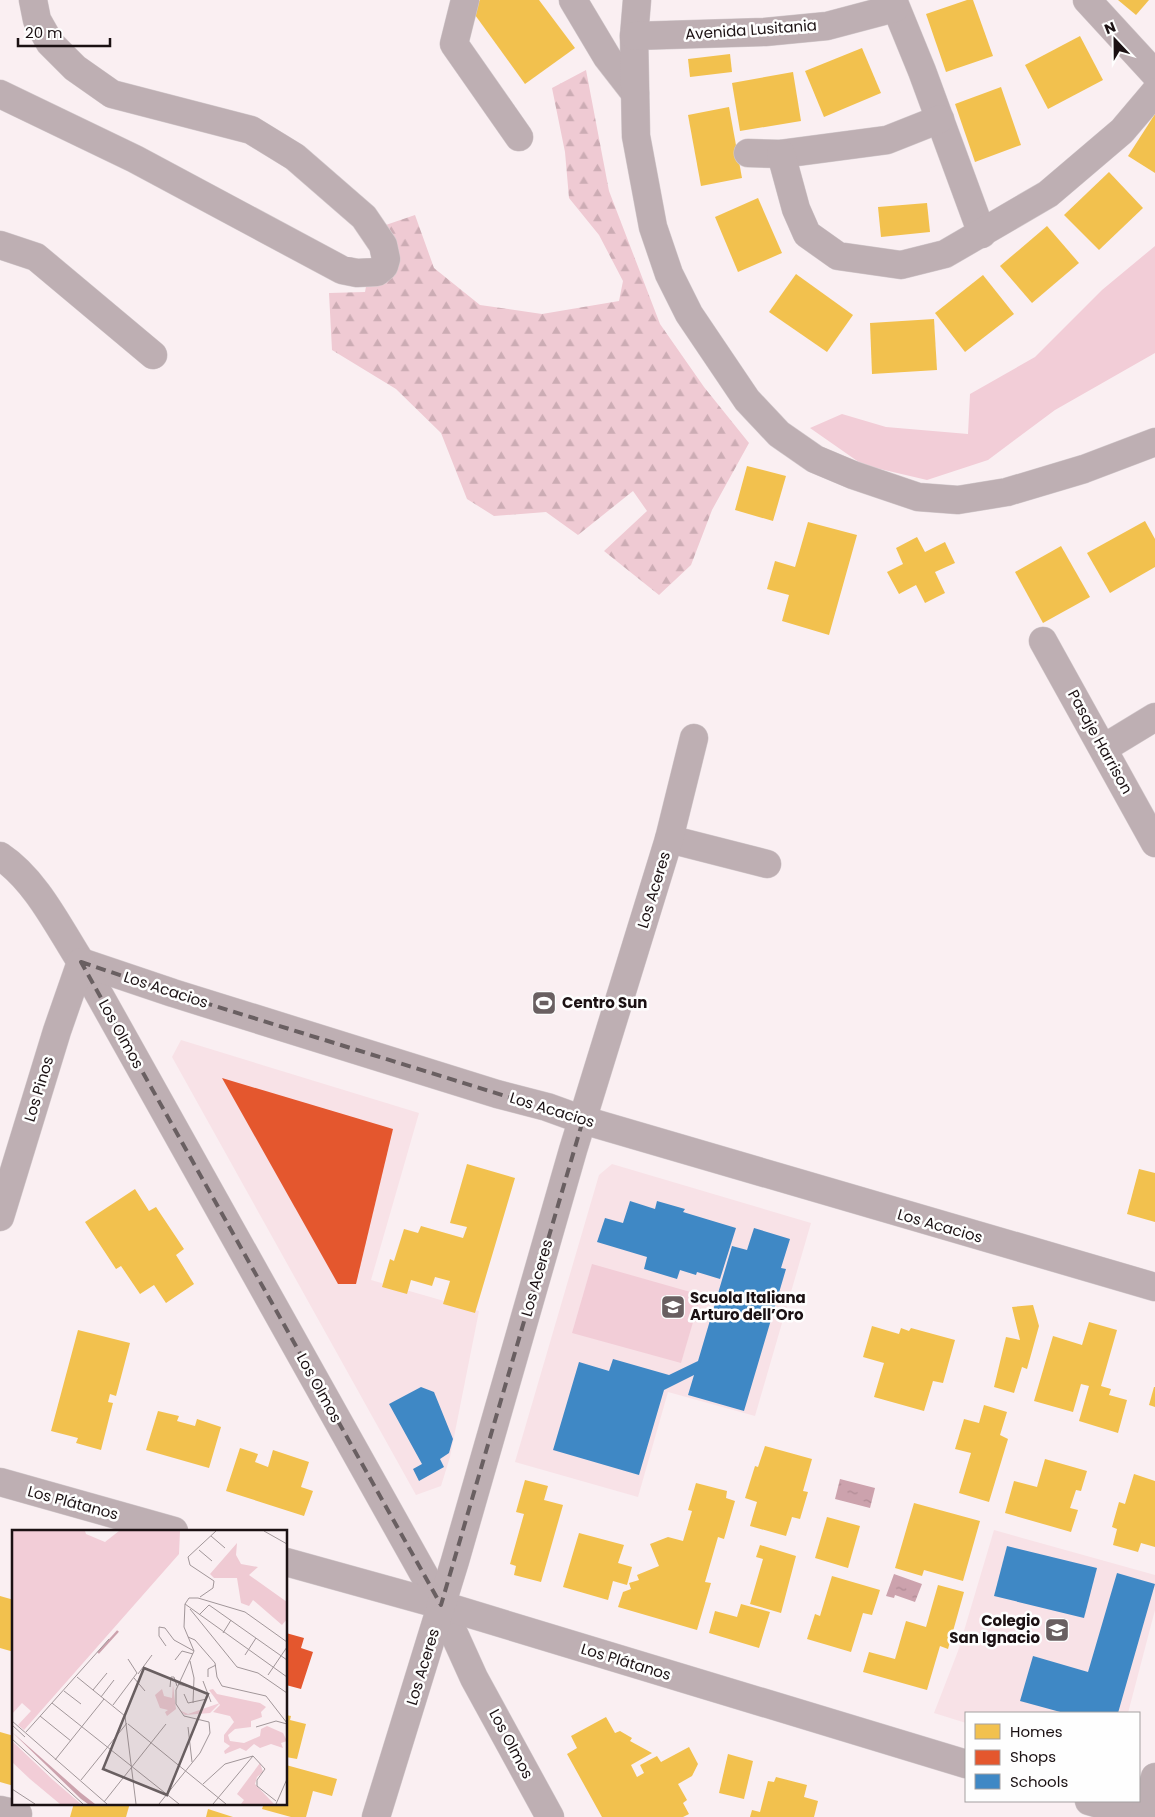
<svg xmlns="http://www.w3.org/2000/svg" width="1155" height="1817" font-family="Poppins,sans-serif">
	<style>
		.built { fill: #f8e2e7 }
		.green { fill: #f2cdd7 }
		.forest { fill: url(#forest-firs) }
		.water { fill: url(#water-ripples) }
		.homes { fill: #f2c14e }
		.shops { fill: #e4572e }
		.schools { fill: #3f88c5 }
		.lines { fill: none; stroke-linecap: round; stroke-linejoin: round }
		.minor-casing { stroke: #d5cccf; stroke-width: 29 }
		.minor { stroke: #beafb3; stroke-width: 28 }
		.marked { fill: none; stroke: #695f61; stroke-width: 4; stroke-dasharray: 10 6; stroke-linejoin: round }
		.labels { text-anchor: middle; stroke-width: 5; stroke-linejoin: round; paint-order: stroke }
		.street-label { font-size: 15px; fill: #1b1113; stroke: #fefefe }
		.poi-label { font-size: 15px; font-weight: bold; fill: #1b1113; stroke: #fefefe; text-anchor: start }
		.inset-river { fill: none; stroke: #cca2ad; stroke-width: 2.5 }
		.inset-road { fill: none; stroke: #a19699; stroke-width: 1 }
		.view { fill: #695f61; fill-opacity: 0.15; stroke: #695f61; stroke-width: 2.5 }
		.inset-edge { fill: none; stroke: #1b1113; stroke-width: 2.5 }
	</style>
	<defs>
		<pattern id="forest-firs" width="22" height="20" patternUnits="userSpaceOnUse" patternTransform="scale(1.25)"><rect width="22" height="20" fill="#efcad3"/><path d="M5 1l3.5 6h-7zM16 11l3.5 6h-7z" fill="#ccacb4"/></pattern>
		<pattern id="water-ripples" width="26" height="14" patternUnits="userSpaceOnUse" patternTransform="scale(1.25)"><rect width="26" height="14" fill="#cca2ad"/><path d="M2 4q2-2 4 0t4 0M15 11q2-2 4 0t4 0" fill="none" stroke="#af8a94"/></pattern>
	</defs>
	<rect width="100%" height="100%" fill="#faeff2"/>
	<g class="built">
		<path d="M 181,1040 L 419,1113 L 371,1280 L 479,1311 L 450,1457 L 441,1486 L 416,1495 L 172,1057 Z"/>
		<path d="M 612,1164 L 811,1223 L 755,1416 L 668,1392 L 638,1497 L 515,1462 L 599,1175 Z"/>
		<path d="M 994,1530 L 1155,1575 L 1155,1610 L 1128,1713 L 966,1713 L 966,1723 L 934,1713 L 958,1651 Z"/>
	</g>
	<g class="green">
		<path d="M 1155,246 L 1155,353 L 1055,410 L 988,460 L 927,480 L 863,465 L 810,428 L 842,414 L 886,427 L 968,434 L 970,394 L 1035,357 L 1102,290 Z"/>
		<path d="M 592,1264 L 701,1295 L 681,1363 L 572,1333 Z"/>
	</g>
	<path class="forest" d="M 586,70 L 609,191 L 660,324 L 704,387 L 749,443 L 712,510 L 691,565 L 659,595 L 604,551 L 647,511 L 633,491 L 578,535 L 546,512 L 494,516 L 467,499 L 441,433 L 396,389 L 332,350 L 329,293 L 365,292 L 377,228 L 415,215 L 434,268 L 480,305 L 542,314 L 619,301 L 623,281 L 599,235 L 569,198 L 565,152 L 552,88 Z"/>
	<g class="water">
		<path d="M 840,1479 L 875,1488 L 870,1508 L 835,1499 Z"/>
		<path d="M 894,1574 L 922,1584 L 915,1602 L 895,1595 L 894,1598 L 886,1596 Z"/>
	</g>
	<g class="homes">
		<path d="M 480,0 L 539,0 L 575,48 L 525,84 L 470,8 Z"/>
		<path d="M 967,0 L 973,0 L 993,56 L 946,72 L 926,14 Z"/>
		<path d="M 1118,0 L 1149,0 L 1136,15 Z"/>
		<path d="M 1080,36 L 1103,80 L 1048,109 L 1025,65 Z"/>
		<path d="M 862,48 L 881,93 L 824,117 L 805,71 Z"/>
		<path d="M 730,54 L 732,72 L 690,77 L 688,59 Z"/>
		<path d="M 793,72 L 801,121 L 740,131 L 732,83 Z"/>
		<path d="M 1001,87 L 1021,145 L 975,162 L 955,104 Z"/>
		<path d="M 729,107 L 742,178 L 701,186 L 688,115 Z"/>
		<path d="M 1155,114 L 1155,173 L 1128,156 Z"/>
		<path d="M 1109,172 L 1143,208 L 1099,250 L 1064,215 Z"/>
		<path d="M 758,198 L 782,253 L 738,272 L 715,217 Z"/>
		<path d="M 927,203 L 930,232 L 881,237 L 878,207 Z"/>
		<path d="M 1047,226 L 1079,263 L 1032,303 L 1000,266 Z"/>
		<path d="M 796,274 L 853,315 L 827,352 L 769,312 Z"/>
		<path d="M 983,275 L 1014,314 L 965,352 L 935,313 Z"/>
		<path d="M 934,319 L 937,370 L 872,374 L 870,323 Z"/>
		<path d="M 747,466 L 786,476 L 773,521 L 735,510 Z"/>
		<path d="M 1145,521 L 1155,539 L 1155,567 L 1110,593 L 1087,553 Z"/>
		<path d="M 808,522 L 857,535 L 829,635 L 782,621 L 789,595 L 767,589 L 775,561 L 795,567 Z"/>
		<path d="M 917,537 L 925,552 L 945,542 L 955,563 L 935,572 L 945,593 L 925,603 L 916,585 L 899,594 L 887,572 L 903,564 L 896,548 Z"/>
		<path d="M 1061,546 L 1090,597 L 1043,623 L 1015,572 Z"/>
		<path d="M 467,1164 L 515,1178 L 475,1313 L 443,1304 L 450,1281 L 435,1277 L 432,1286 L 411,1280 L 407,1294 L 382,1287 L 390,1259 L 394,1261 L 404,1229 L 418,1233 L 421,1226 L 463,1238 L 467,1227 L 450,1223 Z"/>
		<path d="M 1139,1169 L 1155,1173 L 1155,1222 L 1127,1214 Z"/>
		<path d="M 135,1189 L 149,1211 L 156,1207 L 184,1249 L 176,1255 L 194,1284 L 166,1303 L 154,1285 L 140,1294 L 121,1266 L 116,1269 L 85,1222 Z"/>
		<path d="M 1033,1305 L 1039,1326 L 1027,1369 L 1022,1367 L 1014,1393 L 994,1387 L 1006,1337 L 1020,1340 L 1012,1307 Z"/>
		<path d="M 1089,1322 L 1117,1330 L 1101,1386 L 1111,1389 L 1109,1395 L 1127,1400 L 1118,1433 L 1079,1421 L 1089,1386 L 1081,1384 L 1073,1412 L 1034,1401 L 1053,1336 L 1082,1345 Z"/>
		<path d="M 872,1326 L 899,1334 L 901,1328 L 909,1331 L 911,1328 L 955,1340 L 943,1383 L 933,1381 L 924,1411 L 874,1397 L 884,1363 L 863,1357 Z"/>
		<path d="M 78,1330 L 130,1343 L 116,1396 L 110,1394 L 108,1402 L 113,1403 L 101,1450 L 76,1443 L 78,1438 L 51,1431 Z"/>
		<path d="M 1154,1387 L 1155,1387 L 1155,1407 L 1149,1405 Z"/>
		<path d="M 984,1405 L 1007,1412 L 1000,1435 L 1008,1439 L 989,1502 L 959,1493 L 971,1453 L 955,1449 L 964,1419 L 979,1423 Z"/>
		<path d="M 158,1411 L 179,1416 L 177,1421 L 195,1426 L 197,1419 L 221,1427 L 209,1468 L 146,1450 Z"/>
		<path d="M 765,1446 L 812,1459 L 803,1491 L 808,1492 L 800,1519 L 792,1517 L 786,1536 L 750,1526 L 757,1502 L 745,1498 L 755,1466 L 758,1467 Z"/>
		<path d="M 240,1448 L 258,1454 L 255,1462 L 268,1467 L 273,1450 L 309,1462 L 301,1487 L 313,1491 L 304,1516 L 226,1491 Z"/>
		<path d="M 1045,1459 L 1087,1471 L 1081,1491 L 1076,1490 L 1070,1508 L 1078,1510 L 1071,1532 L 1005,1513 L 1014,1481 L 1037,1487 Z"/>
		<path d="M 1134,1474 L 1155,1481 L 1155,1547 L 1141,1543 L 1138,1552 L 1113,1545 L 1117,1529 L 1112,1527 L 1119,1502 L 1125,1504 Z"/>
		<path d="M 525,1480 L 548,1486 L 544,1500 L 563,1505 L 541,1582 L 514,1575 L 516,1566 L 510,1564 L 524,1514 L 516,1512 Z"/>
		<path d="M 696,1483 L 727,1491 L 726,1498 L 735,1501 L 724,1539 L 718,1537 L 705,1582 L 711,1583 L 697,1630 L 618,1607 L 623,1592 L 631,1589 L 629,1583 L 639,1580 L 637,1575 L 659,1566 L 650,1544 L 668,1537 L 683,1541 L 692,1511 L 688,1510 Z"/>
		<path d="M 914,1503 L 980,1521 L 963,1581 L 924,1570 L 922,1576 L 895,1568 Z"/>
		<path d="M 827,1517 L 860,1526 L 848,1568 L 815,1558 Z"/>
		<path d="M 579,1533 L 624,1545 L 618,1563 L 632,1567 L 627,1585 L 613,1581 L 608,1600 L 563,1587 Z"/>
		<path d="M 760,1545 L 796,1556 L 781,1613 L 750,1604 L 763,1559 L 756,1557 Z"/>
		<path d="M 832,1576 L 880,1590 L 872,1615 L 863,1613 L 851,1652 L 807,1639 L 815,1614 L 820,1616 Z"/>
		<path d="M 938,1585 L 964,1592 L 948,1649 L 940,1646 L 927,1690 L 863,1672 L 869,1652 L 895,1659 L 906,1621 L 926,1627 Z"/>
		<path d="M 0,1596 L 14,1600 L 14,1652 L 0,1648 Z"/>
		<path d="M 741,1604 L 770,1612 L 759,1648 L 709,1633 L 715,1611 L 737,1617 Z"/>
		<path d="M 286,1715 L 291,1716 L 290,1720 L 306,1724 L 297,1759 L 286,1757 Z"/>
		<path d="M 606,1717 L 615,1733 L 620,1731 L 632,1738 L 630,1741 L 652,1753 L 631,1765 L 637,1777 L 644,1773 L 640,1765 L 657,1756 L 661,1762 L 689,1747 L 698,1764 L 692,1776 L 678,1784 L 687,1800 L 683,1803 L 689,1814 L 683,1817 L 602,1817 L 567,1754 L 577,1748 L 571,1736 Z"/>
		<path d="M 0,1732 L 14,1736 L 14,1786 L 0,1782 Z"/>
		<path d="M 728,1754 L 753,1761 L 744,1799 L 719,1793 Z"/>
		<path d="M 286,1765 L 337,1779 L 332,1796 L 313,1791 L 306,1817 L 291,1817 L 262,1809 L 264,1803 L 286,1803 Z"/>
		<path d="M 776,1777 L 807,1785 L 804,1797 L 818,1801 L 814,1817 L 750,1817 L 752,1810 L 760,1812 L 768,1781 L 774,1782 Z"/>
		<path d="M 74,1803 L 130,1803 L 126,1817 L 70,1817 Z"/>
		<path d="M 208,1809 L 233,1817 L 206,1817 Z"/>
	</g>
	<g class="shops">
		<path d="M 222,1078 L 393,1129 L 356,1284 L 338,1284 Z"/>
		<path d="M 286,1633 L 304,1638 L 301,1648 L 313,1652 L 301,1689 L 286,1685 Z"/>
	</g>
	<g class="schools">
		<path d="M 630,1201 L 655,1209 L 657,1201 L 685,1209 L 683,1212 L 736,1228 L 720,1279 L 697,1272 L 696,1275 L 680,1270 L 677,1279 L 644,1269 L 647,1257 L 597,1242 L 605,1218 L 623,1223 Z"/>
		<path d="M 754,1228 L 790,1239 L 781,1268 L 786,1269 L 744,1411 L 688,1395 L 694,1375 L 664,1390 L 639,1475 L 553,1450 L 579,1362 L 609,1371 L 613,1359 L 669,1375 L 698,1361 L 732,1246 L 747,1250 Z"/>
		<path d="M 421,1387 L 434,1392 L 453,1439 L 449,1453 L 440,1459 L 444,1467 L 419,1481 L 413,1469 L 422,1464 L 389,1404 Z"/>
		<path d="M 1007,1546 L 1097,1568 L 1084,1618 L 994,1596 Z"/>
		<path d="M 1117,1573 L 1155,1584 L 1118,1713 L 1064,1713 L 1020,1701 L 1033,1656 L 1088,1672 Z"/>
	</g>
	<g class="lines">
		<defs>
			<g id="minor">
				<path d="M 465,0 L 454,44 L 519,137"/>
				<path d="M 573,0 L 607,57 L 635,93"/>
				<path d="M 637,0 L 634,36 L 636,136 L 653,227 L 669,274 L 689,314 L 747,400 L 779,434 L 815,459 L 853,475 L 918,497 L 958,500 L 1007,492 L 1084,469 L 1155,442"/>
				<path d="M 893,0 L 922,71 L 982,234"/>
				<path d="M 1087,0 L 1155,74"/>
				<path d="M 634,36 L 765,32 L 827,26 L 895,8"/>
				<path d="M 0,94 L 135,159 L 342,270 L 357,273 L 377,272 L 384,266 L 386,259 L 383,245 L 364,217 L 295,157 L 251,130 L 112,94 L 75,68 L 50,43 L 37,20 L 33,0"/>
				<path d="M 748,153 L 781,154 L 887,140 L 940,119"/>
				<path d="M 781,154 L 796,209 L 807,234 L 838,256 L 901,265 L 945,254 L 1048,194 L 1122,131 L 1155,92"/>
				<path d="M 0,245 L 36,257 L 153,355"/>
				<path d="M 1043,641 L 1155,843"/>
				<path d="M 1104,748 L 1155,717"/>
				<path d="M 669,839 L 767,864"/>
				<path d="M 0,856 C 36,880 58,926 81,962 L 441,1605 L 474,1678 L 550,1817"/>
				<path d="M 81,962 L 173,993 L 497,1094 L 547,1107 L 583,1120 L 1155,1287"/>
				<path d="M 0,1217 L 57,1031 L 81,962"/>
				<path d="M 0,1482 L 174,1531"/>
				<path d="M 286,1562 L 441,1605 L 966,1764"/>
				<path d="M 1089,1801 L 1143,1817"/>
				<path d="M 0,1810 L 18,1814"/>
				<path d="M 376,1817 L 455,1561 L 573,1150 L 669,839 L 694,738"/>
				<path d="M 1144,1817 L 1155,1777"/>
			</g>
		</defs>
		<use href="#minor" class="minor-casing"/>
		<use href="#minor" class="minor"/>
	</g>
	<path class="marked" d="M 81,962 L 173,993 L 583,1120 L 441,1605 Z"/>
	<defs>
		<symbol id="stadium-square" viewBox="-11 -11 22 22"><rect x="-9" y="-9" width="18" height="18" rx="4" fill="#695f61" stroke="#fefefe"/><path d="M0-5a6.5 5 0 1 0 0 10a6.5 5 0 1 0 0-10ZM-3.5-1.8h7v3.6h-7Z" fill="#fff"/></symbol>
		<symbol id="school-square" viewBox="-11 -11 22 22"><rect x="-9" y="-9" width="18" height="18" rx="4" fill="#695f61" stroke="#fefefe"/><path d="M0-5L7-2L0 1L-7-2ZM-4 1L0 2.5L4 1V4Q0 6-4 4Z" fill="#fff"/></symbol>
	</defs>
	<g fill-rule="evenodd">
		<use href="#stadium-square" x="530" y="989" width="28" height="28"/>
		<use href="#school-square" x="659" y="1293" width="28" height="28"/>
		<use href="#school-square" x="1043" y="1616" width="28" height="28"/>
	</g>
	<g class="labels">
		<g class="street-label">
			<text transform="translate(751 30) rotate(-4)" y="5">Avenida Lusitania</text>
			<text transform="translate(1100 742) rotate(61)" y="5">Pasaje Harrison</text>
			<text transform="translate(654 890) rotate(-73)" y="5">Los Aceres</text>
			<text transform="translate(166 990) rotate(18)" y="5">Los Acacios</text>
			<text transform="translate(121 1034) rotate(61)" y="5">Los Olmos</text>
			<text transform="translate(39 1089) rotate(-73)" y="5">Los Pinos</text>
			<text transform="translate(552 1110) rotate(17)" y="5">Los Acacios</text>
			<text transform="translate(940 1226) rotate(16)" y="5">Los Acacios</text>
			<text transform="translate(537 1278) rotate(-74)" y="5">Los Aceres</text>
			<text transform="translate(319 1388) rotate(61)" y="5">Los Olmos</text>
			<text transform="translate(73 1503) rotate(15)" y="5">Los Plátanos</text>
			<text transform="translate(626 1662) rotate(17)" y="5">Los Plátanos</text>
			<text transform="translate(423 1667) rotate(-73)" y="5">Los Aceres</text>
			<text transform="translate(511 1744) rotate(62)" y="5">Los Olmos</text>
		</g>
		<g class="poi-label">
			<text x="562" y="1008">Centro Sun</text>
			<text x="690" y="1303">Scuola Italiana<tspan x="690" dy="17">Arturo dell’Oro</tspan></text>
			<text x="1040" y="1626" text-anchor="end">Colegio<tspan x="1040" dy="17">San Ignacio</tspan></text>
		</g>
	</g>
	<g transform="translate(12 1530)">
		<rect width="275" height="275" fill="#faeff2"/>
		<path d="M 0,1 L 73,1 L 74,4 L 93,12 L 107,1 L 168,1 L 167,24 L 12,200 L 6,195 L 19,181 L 10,173 L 0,184 ZM 208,173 L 198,183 L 173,185 L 167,180 L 176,184 ZM 0,211 L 41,250 L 69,274 L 48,274 L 18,249 L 0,232 Z" fill="#f2cdd7"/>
		<path d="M 225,13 L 224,25 L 229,34 L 246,37 L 237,45 L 275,72 L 275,89 L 270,95 L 241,70 L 237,76 L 229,73 L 225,48 L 202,48 L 198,44 ZM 161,155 L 164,179 L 155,186 L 153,182 L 156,180 L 148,178 L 143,165 L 150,159 L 152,166 L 160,168 ZM 201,159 L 205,164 L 248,173 L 254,177 L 249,182 L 250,187 L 239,191 L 239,197 L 223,199 L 216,205 L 218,211 L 232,213 L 248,206 L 249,199 L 255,196 L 271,203 L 275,211 L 269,213 L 271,218 L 259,214 L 248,218 L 242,214 L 234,221 L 228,218 L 213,224 L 212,221 L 218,216 L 212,212 L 212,205 L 222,192 L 218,186 L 201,182 L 208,175 L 197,160 ZM 248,233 L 251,242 L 245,247 L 243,254 L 262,274 L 229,274 L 232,270 L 225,264 Z" fill="#efcad3"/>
		<path d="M 0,202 L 69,263 L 83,274 L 76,274 L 69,269 Z" fill="#cca2ad"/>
		<path class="inset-river" d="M 86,123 L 106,101"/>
		<path class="inset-road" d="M 252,1 L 275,14M 199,6 L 213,18M 187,20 L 200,31M 188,67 L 201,58 L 202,51 L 178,35 L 176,27 L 204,1M 173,74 L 275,147M 173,74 L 177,68 L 186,68 L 233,82 L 275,112M 178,79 L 225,137 L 246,143 L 275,163M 187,85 L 197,75 L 275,130M 211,103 L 219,90M 176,107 L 183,110 L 203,133 L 205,147 L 210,156 L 254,166 L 275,193M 154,116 L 147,106 L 147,97 L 153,98 L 162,110 L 182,121M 233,125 L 244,108M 163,130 L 170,121 L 181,124M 178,131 L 182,148 L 181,173M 126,144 L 140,125M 256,145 L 275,117M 65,147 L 113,186 L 124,274M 196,147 L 196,139 L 204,135M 122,148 L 133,161M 191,151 L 199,172M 166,154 L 182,158M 158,157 L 159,147 L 162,147 L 165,156M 81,160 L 95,143M 52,161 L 69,174M 172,164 L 176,173 L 195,169M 89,167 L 102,150M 40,173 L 167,274M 101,175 L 125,143 L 116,129M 28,186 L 59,211M 0,191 L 95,274M 116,194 L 214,274M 0,195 L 13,207M 176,197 L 180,232M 244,197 L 264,191 L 275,194M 14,202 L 97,109M 0,209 L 71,274M 43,230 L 92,169M 69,250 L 115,193M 191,254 L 213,234 L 241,226 L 253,239 L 245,250 L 245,256 L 264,271M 0,259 L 23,274M 92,272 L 154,194M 147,274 L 188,223 L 198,203 L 197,192 L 172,186 L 164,174 L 164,160 L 182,121 L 172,97 L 173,74M 201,274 L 241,226M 264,274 L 275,249"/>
		<path class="view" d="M 132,138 L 196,164 L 155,265 L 91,239 Z"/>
		<rect width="275" height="275" class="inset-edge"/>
	</g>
	<rect x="965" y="1712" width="175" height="90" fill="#fefefe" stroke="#a39fa0"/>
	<rect x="975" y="1724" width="25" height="15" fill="#f2c14e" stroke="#a39fa0"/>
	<text x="1010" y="1737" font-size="15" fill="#1b1113">Homes</text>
	<rect x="975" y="1750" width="25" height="15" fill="#e4572e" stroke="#a39fa0"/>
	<text x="1010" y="1762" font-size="15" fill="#1b1113">Shops</text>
	<rect x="975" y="1774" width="25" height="15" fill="#3f88c5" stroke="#a39fa0"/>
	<text x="1010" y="1787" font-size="15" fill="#1b1113">Schools</text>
	<g transform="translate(1115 40) rotate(338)" stroke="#fefefe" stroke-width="4" paint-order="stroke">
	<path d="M0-4L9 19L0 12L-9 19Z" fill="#1b1113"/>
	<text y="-8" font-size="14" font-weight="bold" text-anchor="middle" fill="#1b1113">N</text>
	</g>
	<path d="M18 38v8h92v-8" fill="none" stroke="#1b1113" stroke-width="2.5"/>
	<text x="25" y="38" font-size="15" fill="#1b1113" stroke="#fefefe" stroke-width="4" paint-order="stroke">20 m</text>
</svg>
